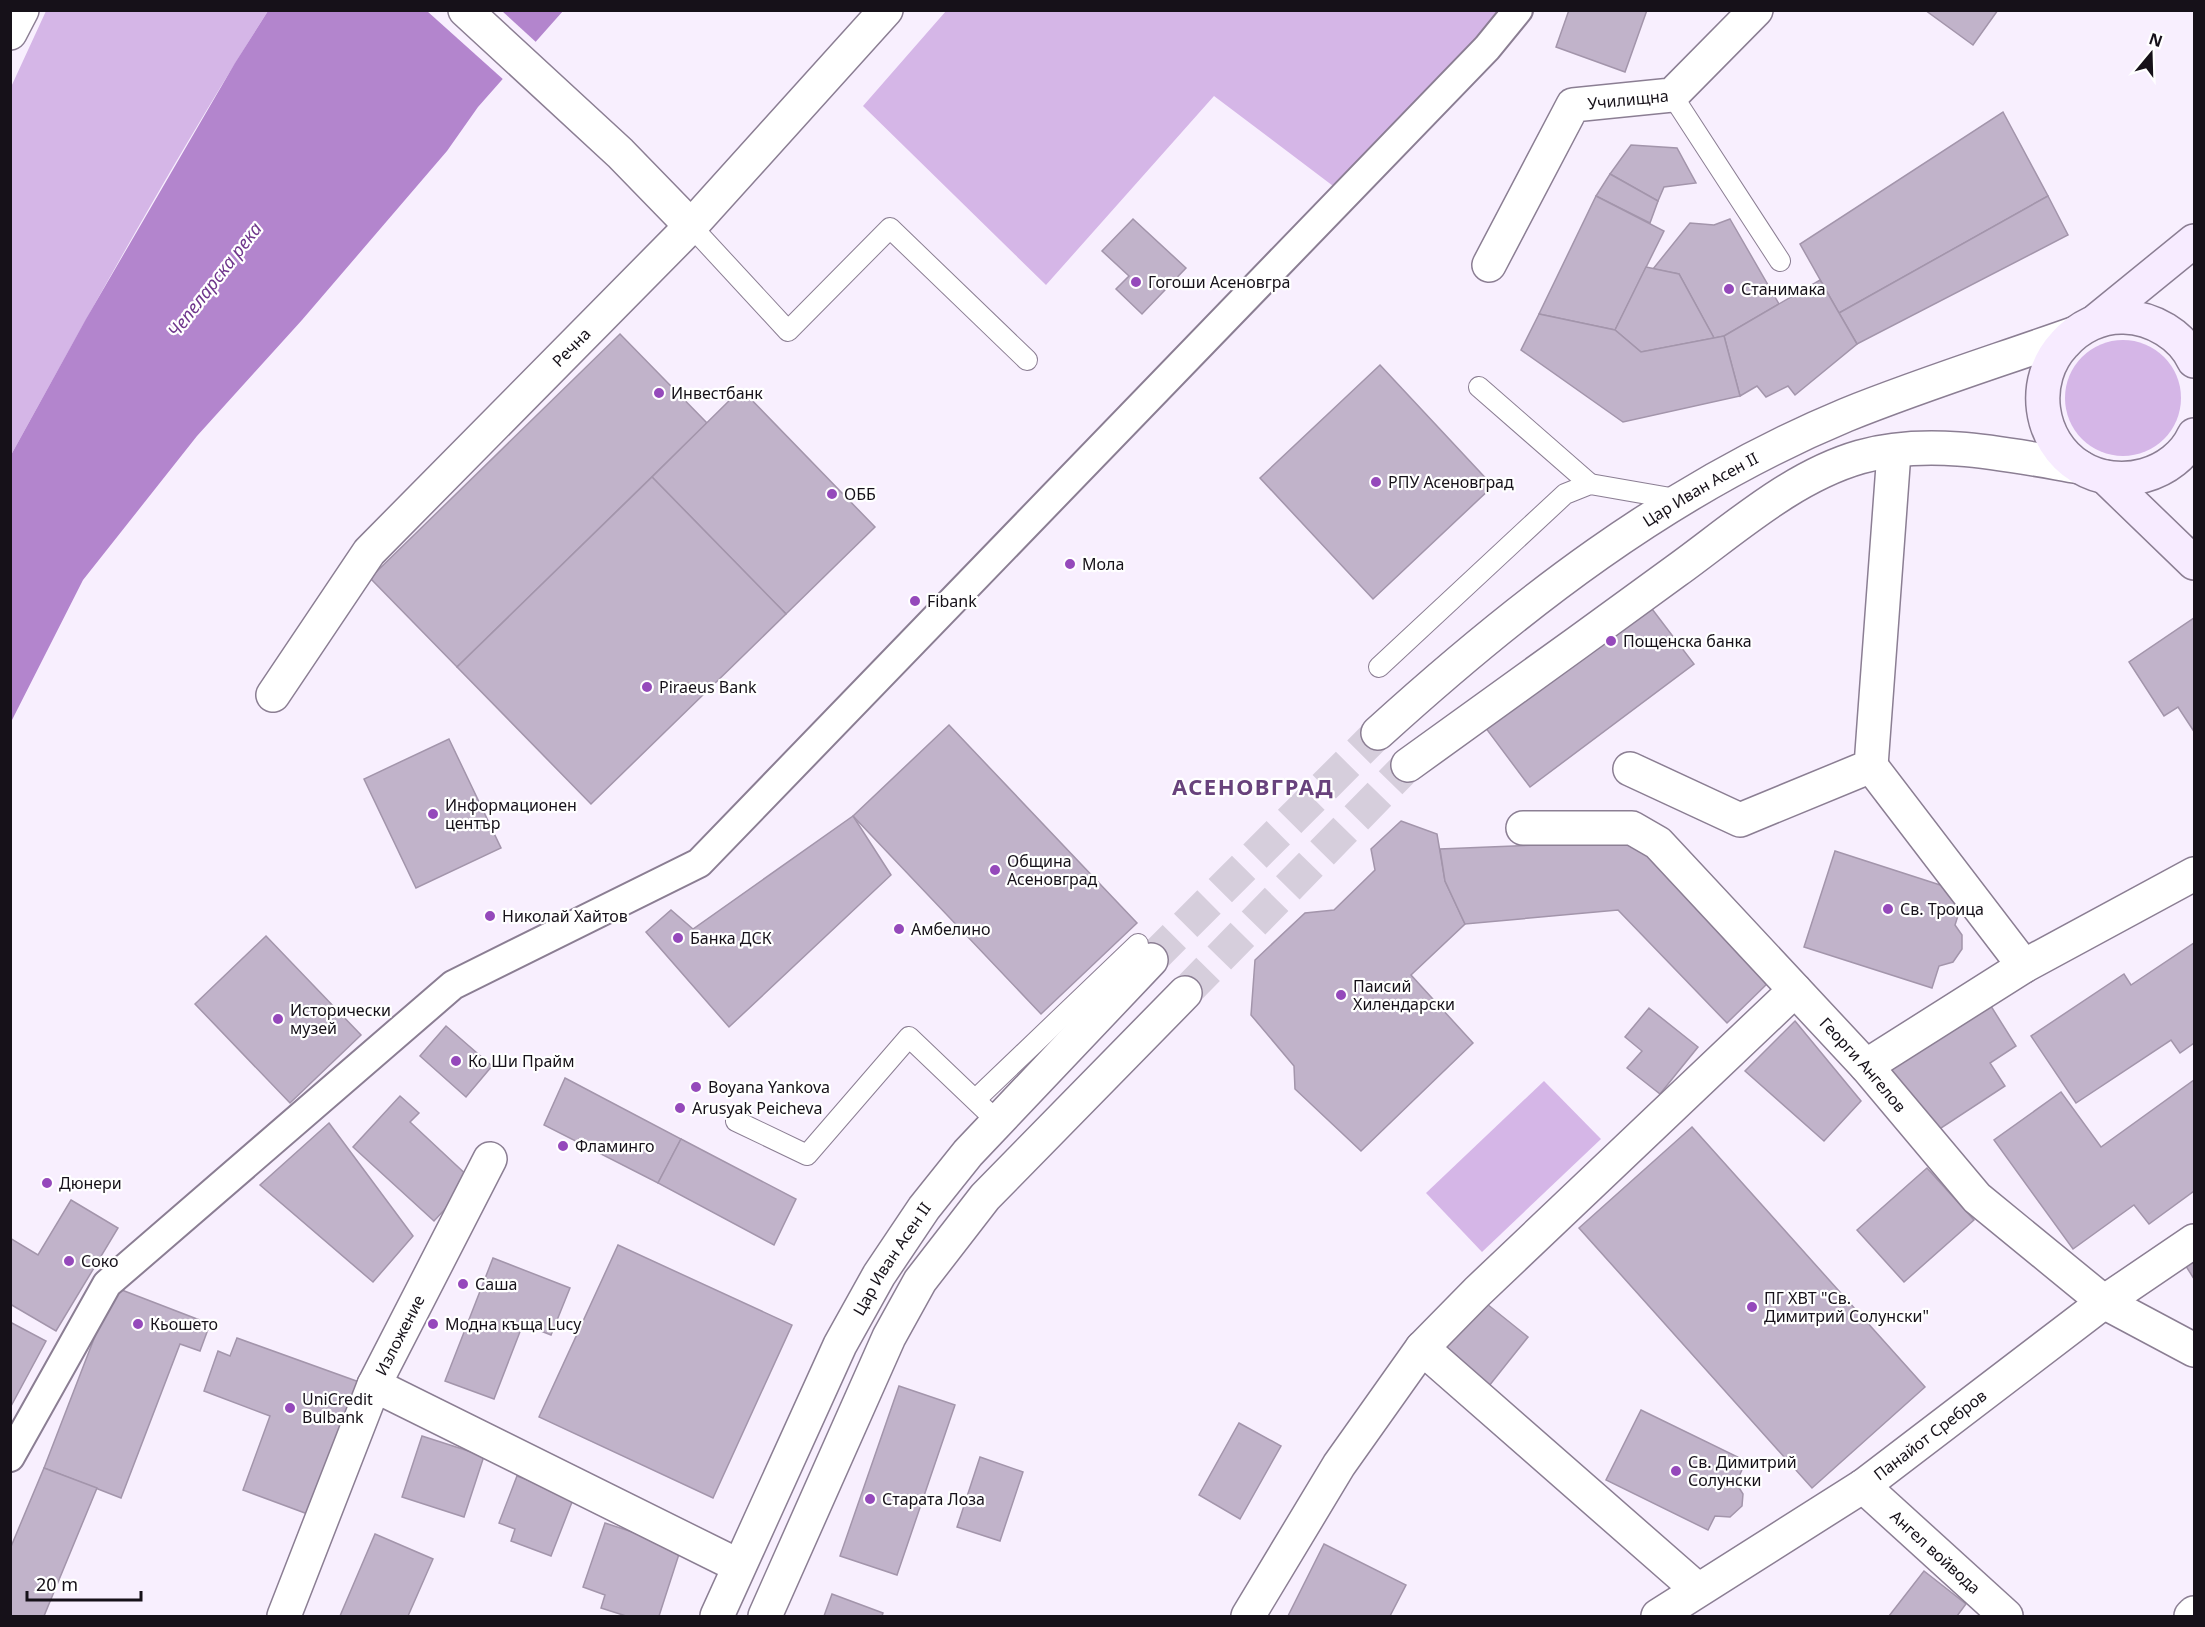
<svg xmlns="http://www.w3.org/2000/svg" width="2205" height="1627" font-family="'Noto Sans',sans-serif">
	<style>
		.green { fill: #d5b6e7 }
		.water { fill: #b385cd }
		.pier { fill: #f8effe }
		.building { fill: #c1b3ca; stroke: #a395ab; stroke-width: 1.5 }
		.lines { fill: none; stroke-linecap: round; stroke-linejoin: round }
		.tertiary-tunnel { stroke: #d6cedc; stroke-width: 33; stroke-dasharray: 33 16; stroke-linecap: butt }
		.service-casing { stroke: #8b7e93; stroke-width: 22 }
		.pedestrian-casing { stroke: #8b7e93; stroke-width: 32 }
		.minor-casing { stroke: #8b7e93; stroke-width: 36 }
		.tertiary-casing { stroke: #8b7e93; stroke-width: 36 }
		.secondary-casing { stroke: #8b7e93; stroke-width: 36 }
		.service { stroke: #fff; stroke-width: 20 }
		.pedestrian { stroke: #fff; stroke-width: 28 }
		.minor { stroke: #fff; stroke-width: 33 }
		.tertiary { stroke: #fff; stroke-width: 33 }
		.secondary { stroke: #f7ebff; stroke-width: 33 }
		.poi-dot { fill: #9549bb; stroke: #fff; stroke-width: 2 }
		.labels { text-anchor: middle; stroke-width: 4.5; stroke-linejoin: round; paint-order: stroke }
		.street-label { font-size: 16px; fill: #161119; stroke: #fff }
		.poi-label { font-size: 16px; fill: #161119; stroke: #fff; text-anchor: start }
		.water-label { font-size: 18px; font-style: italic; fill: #6f368c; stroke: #fff }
		.district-label { font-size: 22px; font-weight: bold; letter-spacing: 1.5px; fill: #68427c; stroke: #fff }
	</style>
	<rect width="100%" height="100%" fill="#f8effe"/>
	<g class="green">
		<path d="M 46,11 L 268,11 C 176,155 94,305 11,455 L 11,87 Z"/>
		<path d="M 946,11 L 1511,11 L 1345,195 L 1214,96 L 1046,285 L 863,106 Z"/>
		<circle cx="2123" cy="398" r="58"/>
		<path d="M 1544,1081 L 1601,1139 L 1482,1252 L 1426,1193 Z"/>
	</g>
	<path class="water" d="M 268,11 L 563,11 L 478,107 L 447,151 L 302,320 L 197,436 L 83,580 L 11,722 L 11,455 L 86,319 L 235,63 Z"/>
	<path class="pier" d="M 427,11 L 502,11 L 537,43 L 505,81 Z"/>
	<g class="building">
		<path d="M 1569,10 L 1647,10 L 1625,72 L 1556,47 Z"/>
		<path d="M 1925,10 L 1998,10 L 1973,45 Z"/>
		<path d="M 2003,112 L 2048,196 L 1839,313 L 1800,244 Z"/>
		<path d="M 1631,145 L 1677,148 L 1696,183 L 1664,187 L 1658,201 L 1610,174 Z"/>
		<path d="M 1610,174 L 1658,201 L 1650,223 L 1596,196 Z"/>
		<path d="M 1596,196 L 1664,231 L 1615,330 L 1539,314 Z"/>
		<path d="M 2048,196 L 2068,235 L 1857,344 L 1839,313 Z"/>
		<path d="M 1133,219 L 1186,268 L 1142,314 L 1116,289 L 1129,276 L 1102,251 Z"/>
		<path d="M 1730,219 L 1779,304 L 1724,336 L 1714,338 L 1679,274 L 1653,269 L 1690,223 L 1714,225 Z"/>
		<path d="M 1646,267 L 1679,274 L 1714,338 L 1641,352 L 1615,330 Z"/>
		<path d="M 1820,280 L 1857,344 L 1795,395 L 1788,386 L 1766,397 L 1757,386 L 1740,396 L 1724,336 Z"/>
		<path d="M 1539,314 L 1615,330 L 1641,352 L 1724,336 L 1740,396 L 1623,422 L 1521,350 Z"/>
		<path d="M 620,334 L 707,423 L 457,667 L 370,578 Z"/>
		<path d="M 1380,365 L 1493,486 L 1373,599 L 1260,478 Z"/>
		<path d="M 741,389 L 875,527 L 786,614 L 652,477 Z"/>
		<path d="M 652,477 L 786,614 L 591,804 L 457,667 Z"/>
		<path d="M 1649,605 L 1694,664 L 1530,787 L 1485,727 Z"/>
		<path d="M 2194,618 L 2194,729 L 2193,730 L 2178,707 L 2164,716 L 2129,662 Z"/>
		<path d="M 949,725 L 1137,923 L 1041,1014 L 853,816 Z"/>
		<path d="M 449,739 L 501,848 L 416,888 L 364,779 Z"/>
		<path d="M 853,816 L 891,875 L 729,1027 L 646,932 L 671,910 L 693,929 Z"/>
		<path d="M 1401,821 L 1437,834 L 1445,881 L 1465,924 L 1411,975 L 1473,1043 L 1361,1151 L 1295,1089 L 1294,1066 L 1251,1015 L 1255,960 L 1305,913 L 1334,910 L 1375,870 L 1371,849 Z"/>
		<path d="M 1637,841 L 1772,979 L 1727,1023 L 1618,910 L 1465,924 L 1445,881 L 1440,849 Z"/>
		<path d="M 1835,851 L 1965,893 L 1955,925 L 1962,935 L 1962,949 L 1953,962 L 1939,966 L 1932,988 L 1804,947 Z"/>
		<path d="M 266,936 L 361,1035 L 290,1103 L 195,1004 Z"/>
		<path d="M 2194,943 L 2194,1043 L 2180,1053 L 2171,1040 L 2076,1103 L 2031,1036 L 2124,974 L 2131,985 Z"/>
		<path d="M 1989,1003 L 2016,1046 L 1990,1063 L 2005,1086 L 1932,1134 L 1889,1067 Z"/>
		<path d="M 1649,1008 L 1698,1047 L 1660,1094 L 1627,1068 L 1642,1051 L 1625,1037 Z"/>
		<path d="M 1795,1021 L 1861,1101 L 1824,1141 L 1745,1071 Z"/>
		<path d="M 446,1026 L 492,1066 L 466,1097 L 420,1056 Z"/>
		<path d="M 565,1078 L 681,1139 L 658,1183 L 544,1125 Z"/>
		<path d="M 2194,1080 L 2194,1191 L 2149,1224 L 2134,1205 L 2073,1249 L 1994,1140 L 2061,1092 L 2101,1147 Z"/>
		<path d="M 400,1096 L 419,1113 L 410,1122 L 472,1180 L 434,1221 L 353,1147 Z"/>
		<path d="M 329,1123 L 413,1236 L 373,1282 L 260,1185 Z"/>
		<path d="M 1692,1127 L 1925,1387 L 1812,1488 L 1579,1228 Z"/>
		<path d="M 681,1139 L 796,1199 L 774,1245 L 658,1183 Z"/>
		<path d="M 1927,1168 L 1974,1220 L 1904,1282 L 1857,1230 Z"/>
		<path d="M 71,1200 L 118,1228 L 56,1331 L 10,1304 L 10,1238 L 38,1255 Z"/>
		<path d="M 618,1245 L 792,1325 L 713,1498 L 539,1417 Z"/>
		<path d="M 2194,1256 L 2194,1279 L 2184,1263 Z"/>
		<path d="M 493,1258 L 570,1288 L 551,1335 L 523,1324 L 494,1399 L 445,1381 Z"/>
		<path d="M 114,1287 L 210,1324 L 200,1351 L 180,1344 L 121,1498 L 44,1468 Z"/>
		<path d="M 1482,1300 L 1528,1337 L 1485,1391 L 1439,1354 Z"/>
		<path d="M 10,1322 L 46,1341 L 10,1408 Z"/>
		<path d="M 237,1338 L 362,1383 L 313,1516 L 243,1490 L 270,1416 L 204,1391 L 218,1351 L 230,1356 Z"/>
		<path d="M 899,1386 L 955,1405 L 897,1575 L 840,1556 Z"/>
		<path d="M 1641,1410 L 1746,1461 L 1736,1483 L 1743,1494 L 1742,1506 L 1730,1517 L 1715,1516 L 1708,1530 L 1606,1480 Z"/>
		<path d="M 1239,1423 L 1281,1446 L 1240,1519 L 1199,1495 Z"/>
		<path d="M 422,1436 L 484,1456 L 464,1517 L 402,1497 Z"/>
		<path d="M 980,1457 L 1023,1472 L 1000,1541 L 957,1527 Z"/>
		<path d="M 44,1468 L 97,1488 L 44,1616 L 10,1616 L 10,1549 Z"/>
		<path d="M 517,1476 L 574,1497 L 551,1556 L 511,1541 L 515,1529 L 499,1523 Z"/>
		<path d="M 605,1523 L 681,1548 L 659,1616 L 626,1616 L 601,1608 L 605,1595 L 583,1587 Z"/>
		<path d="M 375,1534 L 433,1559 L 408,1616 L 340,1616 Z"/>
		<path d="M 1324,1544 L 1406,1585 L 1390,1616 L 1288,1616 Z"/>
		<path d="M 1924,1571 L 1966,1604 L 1957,1616 L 1889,1616 Z"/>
		<path d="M 832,1594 L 883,1613 L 882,1616 L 824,1616 Z"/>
	</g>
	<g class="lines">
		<g class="tertiary-tunnel">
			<path d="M 1151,960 L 1378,733"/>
			<path d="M 1185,993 L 1408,765"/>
		</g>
		<defs>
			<g id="service">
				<path d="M 1672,95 L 1780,261"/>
				<path d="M 691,226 L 788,331 L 890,228 L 1027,360"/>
				<path d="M 1479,387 L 1590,484"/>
				<path d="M 1379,667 L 1565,494 L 1590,484 L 1682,500"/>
				<path d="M 976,1099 L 1138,944"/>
				<path d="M 736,1121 L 807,1155 L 909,1037 L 997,1121"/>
			</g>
			<path id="pedestrian" d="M 10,1457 L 107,1284 L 453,985 L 699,863 L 1487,48 L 1518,10"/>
			<g id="minor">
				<path d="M 465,10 L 620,153 L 691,226"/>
				<path d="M 10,33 L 22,10"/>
				<path id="s1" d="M 1489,265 L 1573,105 L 1672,95 L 1756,10"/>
				<path id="s2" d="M 273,695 L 369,552 L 691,226 L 886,10"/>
				<path d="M 1871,766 L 2024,966"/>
				<path d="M 1630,769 L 1740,820 L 1871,766 L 1894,452"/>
				<path id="s3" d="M 1523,828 L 1632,828 L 1658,843 L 1866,1066 L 1977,1198 L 2104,1302 L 2194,1350"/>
				<path d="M 1866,1066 L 2024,966 L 2194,874"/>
				<path d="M 1422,1348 L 1697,1589"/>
				<path d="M 374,1385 L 739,1566"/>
				<path id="s4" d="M 1863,1486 L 2006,1616"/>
				<path id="s5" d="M 284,1616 L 374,1385 L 490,1159"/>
				<path d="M 1248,1616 L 1339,1465 L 1422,1348 L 1477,1292 L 1795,990"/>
				<path id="s6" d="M 1658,1616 L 1863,1486 L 2104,1302 L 2194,1241"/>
				<path d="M 2191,1616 L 2194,1613"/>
			</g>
			<g id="tertiary">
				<path id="s7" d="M 1378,733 C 1519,605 1668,489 1846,415 C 1920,385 1997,361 2073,334"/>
				<path d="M 1408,765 C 1497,701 1587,636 1676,571 C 1733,530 1791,477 1860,457 C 1931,437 2010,455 2080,467"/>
				<path id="s8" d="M 717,1616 L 840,1345 L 879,1275 L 924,1208 L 968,1153 L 1151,960"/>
				<path d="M 765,1616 L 889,1337 L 920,1281 L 985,1197 L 1185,993"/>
			</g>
			<g id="secondary">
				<path d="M 2097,320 L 2194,241"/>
				<path d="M 2194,361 C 2182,335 2153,318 2124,317 C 2101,316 2079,327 2064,344 C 2030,380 2038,441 2080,467 C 2119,491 2175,476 2194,435"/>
				<path d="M 2105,477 L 2194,563"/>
			</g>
		</defs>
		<use href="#service" class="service-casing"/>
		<use href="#pedestrian" class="pedestrian-casing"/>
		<use href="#minor" class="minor-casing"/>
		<use href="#tertiary" class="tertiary-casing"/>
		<use href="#secondary" class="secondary-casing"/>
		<use href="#service" class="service"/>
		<use href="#pedestrian" class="pedestrian"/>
		<use href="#minor" class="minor"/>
		<use href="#tertiary" class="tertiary"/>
		<use href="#secondary" class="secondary"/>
	</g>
	<g class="poi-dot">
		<circle cx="1136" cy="282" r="6"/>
		<circle cx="1729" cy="289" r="6"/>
		<circle cx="659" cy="393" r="6"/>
		<circle cx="1376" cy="482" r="6"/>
		<circle cx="832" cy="494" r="6"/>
		<circle cx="1070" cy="564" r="6"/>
		<circle cx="915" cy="601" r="6"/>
		<circle cx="1611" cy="641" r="6"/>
		<circle cx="647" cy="687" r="6"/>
		<circle cx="433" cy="814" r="6"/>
		<circle cx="995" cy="870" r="6"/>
		<circle cx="1888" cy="909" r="6"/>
		<circle cx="490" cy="916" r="6"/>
		<circle cx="899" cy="929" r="6"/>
		<circle cx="678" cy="938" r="6"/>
		<circle cx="1341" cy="995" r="6"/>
		<circle cx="278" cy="1019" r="6"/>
		<circle cx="456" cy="1061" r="6"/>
		<circle cx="696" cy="1087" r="6"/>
		<circle cx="680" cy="1108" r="6"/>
		<circle cx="563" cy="1146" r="6"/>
		<circle cx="47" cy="1183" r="6"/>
		<circle cx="69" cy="1261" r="6"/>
		<circle cx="463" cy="1284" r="6"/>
		<circle cx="1752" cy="1307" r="6"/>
		<circle cx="138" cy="1324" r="6"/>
		<circle cx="433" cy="1324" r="6"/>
		<circle cx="290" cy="1408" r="6"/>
		<circle cx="1676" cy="1471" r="6"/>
		<circle cx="870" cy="1499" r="6"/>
	</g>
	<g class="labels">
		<g class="street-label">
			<text dy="6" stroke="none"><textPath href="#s1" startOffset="236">Училищна</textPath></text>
			<text dy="6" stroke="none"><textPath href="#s2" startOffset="460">Речна</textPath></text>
			<text dy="6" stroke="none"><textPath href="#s7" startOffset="405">Цар Иван Асен II</textPath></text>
			<text dy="6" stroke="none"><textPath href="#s3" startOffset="441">Георги Ангелов</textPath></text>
			<text dy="6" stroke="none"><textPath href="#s8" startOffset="398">Цар Иван Асен II</textPath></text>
			<text dy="6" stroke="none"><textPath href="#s5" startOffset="304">Изложение</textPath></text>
			<text dy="6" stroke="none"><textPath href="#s6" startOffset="327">Панайот Сребров</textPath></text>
			<text dy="6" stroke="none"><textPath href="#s4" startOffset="98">Ангел войвода</textPath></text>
		</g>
		<g class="poi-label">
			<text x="1148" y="288">Гогоши Асеновгра</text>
			<text x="1741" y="295">Станимака</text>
			<text x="671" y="399">Инвестбанк</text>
			<text x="1388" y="488">РПУ Асеновград</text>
			<text x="844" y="500">ОББ</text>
			<text x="1082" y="570">Мола</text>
			<text x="927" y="607">Fibank</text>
			<text x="1623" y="647">Пощенска банка</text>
			<text x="659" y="693">Piraeus Bank</text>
			<text x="445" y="811">Информационен<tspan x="445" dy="18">център</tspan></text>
			<text x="1007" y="867">Община<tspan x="1007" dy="18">Асеновград</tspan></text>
			<text x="1900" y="915">Св. Троица</text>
			<text x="502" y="922">Николай Хайтов</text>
			<text x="911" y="935">Амбелино</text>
			<text x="690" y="944">Банка ДСК</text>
			<text x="1353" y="992">Паисий<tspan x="1353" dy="18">Хилендарски</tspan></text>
			<text x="290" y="1016">Исторически<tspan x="290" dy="18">музей</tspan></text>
			<text x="468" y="1067">Ко Ши Прайм</text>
			<text x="708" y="1093">Boyana Yankova</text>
			<text x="692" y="1114">Arusyak Peicheva</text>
			<text x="575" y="1152">Фламинго</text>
			<text x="59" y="1189">Дюнери</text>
			<text x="81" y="1267">Соко</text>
			<text x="475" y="1290">Саша</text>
			<text x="1764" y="1304">ПГ ХВТ "Св.<tspan x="1764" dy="18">Димитрий Солунски"</tspan></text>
			<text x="150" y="1330">Кьошето</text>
			<text x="445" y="1330">Модна къща Lucy</text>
			<text x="302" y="1405">UniCredit<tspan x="302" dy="18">Bulbank</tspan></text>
			<text x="1688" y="1468">Св. Димитрий<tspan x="1688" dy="18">Солунски</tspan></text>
			<text x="882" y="1505">Старата Лоза</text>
		</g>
		<g class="water-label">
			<text transform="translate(215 280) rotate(-52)" y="6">Чепеларска река</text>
		</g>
		<g class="district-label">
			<text x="1253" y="795">АСЕНОВГРАД</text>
		</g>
	</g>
	<rect width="2205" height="1627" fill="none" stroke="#161119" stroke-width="24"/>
	<g transform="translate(2151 54) rotate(19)" stroke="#ffffff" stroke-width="4.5" paint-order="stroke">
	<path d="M0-4.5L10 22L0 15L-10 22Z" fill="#161119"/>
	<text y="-9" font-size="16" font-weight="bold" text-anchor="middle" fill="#161119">N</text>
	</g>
	<path d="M27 1591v9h114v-9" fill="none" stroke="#161119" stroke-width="3"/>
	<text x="36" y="1591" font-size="18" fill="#161119" stroke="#ffffff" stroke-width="4.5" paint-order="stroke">20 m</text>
</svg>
